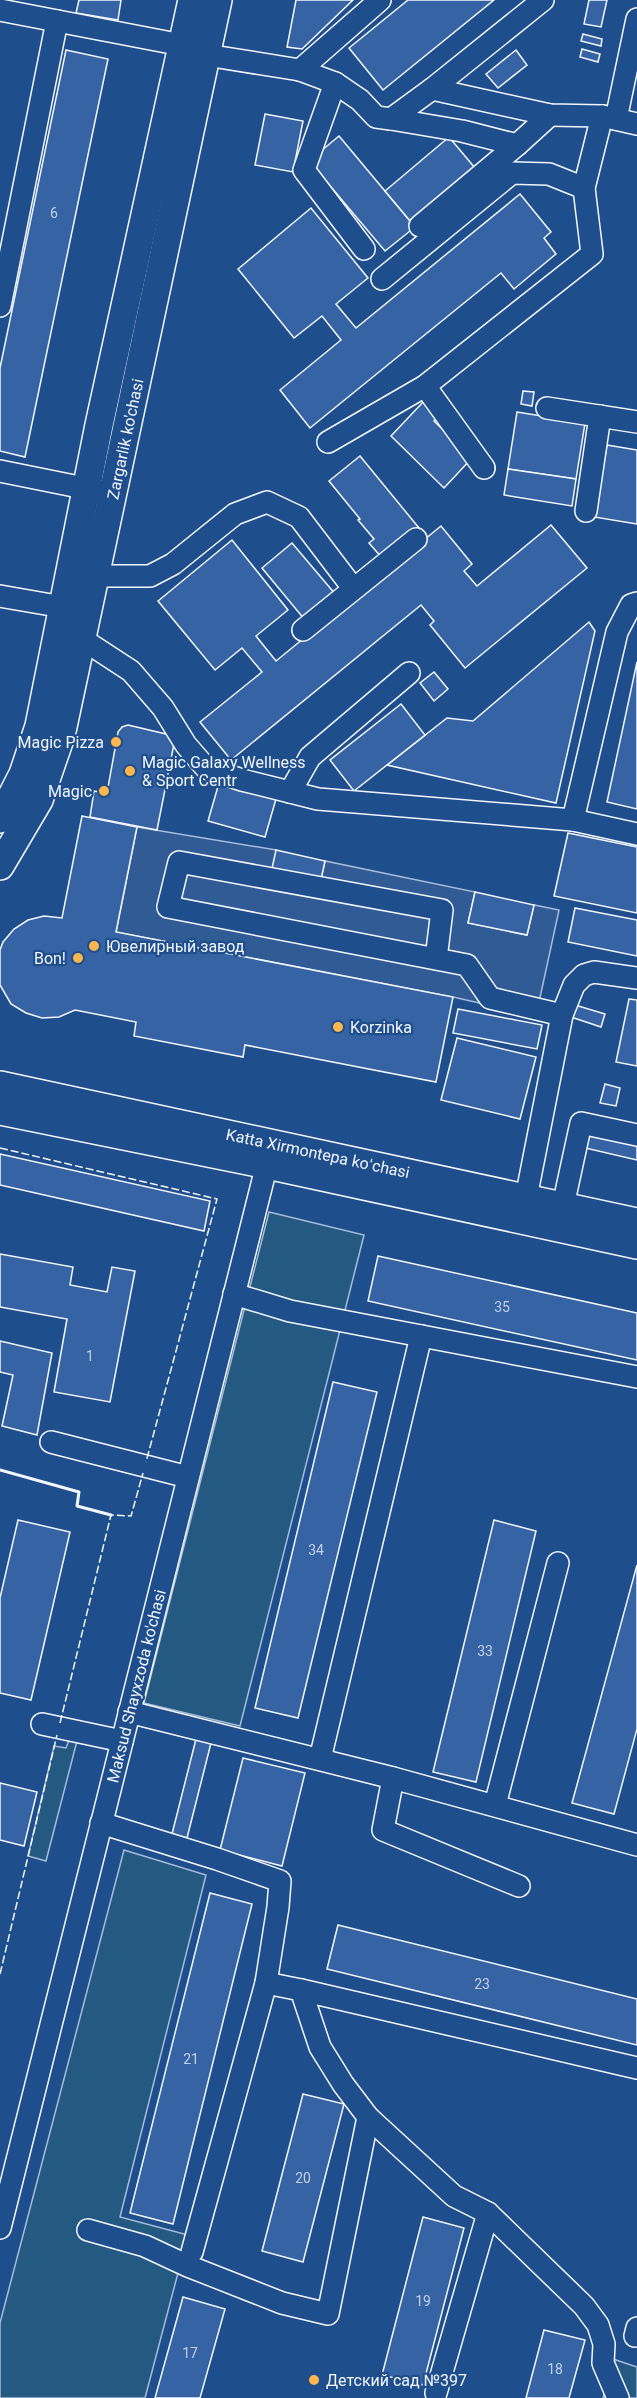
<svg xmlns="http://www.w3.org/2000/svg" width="637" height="2398" font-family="Roboto,sans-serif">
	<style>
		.green { fill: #245a82; stroke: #a8bbd7; stroke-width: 1.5 }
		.parking { fill: #305b95; stroke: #a8bbd7; stroke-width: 1.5 }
		.building { fill: #3563a3; stroke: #f2f6ff; stroke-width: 1.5 }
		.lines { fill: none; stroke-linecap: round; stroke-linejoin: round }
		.minor-casing { stroke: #f2f6ff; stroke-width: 24 }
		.major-casing { stroke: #f2f6ff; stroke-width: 30 }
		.minor { stroke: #1f4e8c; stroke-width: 21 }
		.major { stroke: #1f4e8c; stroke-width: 27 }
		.fence { stroke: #f2f6ff; stroke-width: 1.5; stroke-dasharray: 8 3; stroke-linecap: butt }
		.wall { stroke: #f2f6ff; stroke-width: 3 }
		.poi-dot { fill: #ffb74d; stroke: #1f4e8c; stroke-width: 2 }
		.labels { text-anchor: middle; stroke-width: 4.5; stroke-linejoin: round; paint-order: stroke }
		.number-label { font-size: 14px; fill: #c3d1e8 }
		.street-label { font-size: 16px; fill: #f2f6ff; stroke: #1f4e8c }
		.poi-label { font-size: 16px; fill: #f2f6ff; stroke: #1f4e8c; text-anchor: start }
	</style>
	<rect width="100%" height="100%" fill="#1f4e8c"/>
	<g class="green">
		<path d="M 269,1212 L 364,1235 L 240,1726 L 144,1703 Z"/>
		<path d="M 71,1735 L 78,1737 L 46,1861 L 28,1856 L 54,1746 L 66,1748 Z"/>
		<path d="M 124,1850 L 206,1875 L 120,2217 L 188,2235 L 145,2398 L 0,2398 L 0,2323 Z"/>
		<path d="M 613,2359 L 637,2367 L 637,2398 L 603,2398 Z"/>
	</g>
	<path class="parking" d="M 137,827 L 276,850 L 320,883 L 325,861 L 475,892 L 468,923 L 527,935 L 534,905 L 559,910 L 536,1016 L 453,997 L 116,932 Z"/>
	<g class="building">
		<path d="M 79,0 L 121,0 L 118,20 L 76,13 Z"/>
		<path d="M 296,0 L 353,0 L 302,49 L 287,47 Z"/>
		<path d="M 408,0 L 494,0 L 383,90 L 349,48 Z"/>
		<path d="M 589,0 L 607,0 L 601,27 L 584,24 Z"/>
		<path d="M 583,34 L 602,39 L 601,46 L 581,41 Z"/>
		<path d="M 582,49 L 600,54 L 598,62 L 580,57 Z"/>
		<path d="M 66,50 L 108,59 L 25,457 L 0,451 L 0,368 Z"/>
		<path d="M 516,50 L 527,65 L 498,88 L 486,74 Z"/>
		<path d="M 265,114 L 303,121 L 293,172 L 255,165 Z"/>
		<path d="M 339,136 L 415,227 L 385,251 L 309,161 Z"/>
		<path d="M 449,137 L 475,168 L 411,222 L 385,191 Z"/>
		<path d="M 520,194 L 551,232 L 544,238 L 556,254 L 514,289 L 501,273 L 310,428 L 280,390 L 341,340 L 322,316 L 294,338 L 238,269 L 311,208 L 368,278 L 336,304 L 356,328 Z"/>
		<path d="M 523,391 L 534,392 L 532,406 L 521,404 Z"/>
		<path d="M 424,401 L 439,416 L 434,421 L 472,458 L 444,488 L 391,436 Z"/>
		<path d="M 517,412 L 585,423 L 576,479 L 508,469 Z"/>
		<path d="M 607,445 L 637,450 L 637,524 L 594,517 Z"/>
		<path d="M 360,456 L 419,528 L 382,558 L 369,543 L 374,539 L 358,520 L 360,519 L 329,481 Z"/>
		<path d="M 508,469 L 576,479 L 572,506 L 504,495 Z"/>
		<path d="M 551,525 L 587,568 L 465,668 L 430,625 L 434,621 L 421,605 L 231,760 L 200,722 L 262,672 L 242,648 L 215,670 L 158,601 L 232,540 L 288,610 L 256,636 L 276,661 L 441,526 L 472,564 L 464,571 L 477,586 Z"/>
		<path d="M 292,543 L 336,595 L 305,620 L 262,568 Z"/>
		<path d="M 589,622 L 595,631 L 556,803 L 387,765 L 447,718 L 473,721 Z"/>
		<path d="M 637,662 L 637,809 L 607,802 Z"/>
		<path d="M 434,672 L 448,689 L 434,701 L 420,683 Z"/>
		<path d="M 401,704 L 425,735 L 354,791 L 330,760 Z"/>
		<path d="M 128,725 L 170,735 L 174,744 L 157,830 L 90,817 L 94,791 L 107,793 L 118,732 L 122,727 Z"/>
		<path d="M 219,783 L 276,799 L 265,837 L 208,821 Z"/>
		<path d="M 82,816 L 137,827 L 116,932 L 453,997 L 436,1082 L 245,1045 L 243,1057 L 134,1036 L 136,1022 L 75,1010 L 59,1017 L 42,1018 L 26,1013 L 11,1004 L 0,985 L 0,950 L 3,942 L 14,929 L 28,920 L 44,916 L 62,918 Z"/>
		<path d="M 568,833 L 637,847 L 637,913 L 554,896 Z"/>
		<path d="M 276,850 L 325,861 L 320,884 L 271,873 Z"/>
		<path d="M 475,892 L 534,905 L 527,935 L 468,923 Z"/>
		<path d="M 575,908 L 637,920 L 637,956 L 568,942 Z"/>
		<path d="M 629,999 L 637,1000 L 637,1066 L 616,1062 Z"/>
		<path d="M 575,1005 L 605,1014 L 601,1027 L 571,1017 Z"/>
		<path d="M 458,1009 L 542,1025 L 537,1049 L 453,1033 Z"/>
		<path d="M 457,1038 L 536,1057 L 520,1119 L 441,1100 Z"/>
		<path d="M 605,1084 L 620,1088 L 616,1106 L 600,1103 Z"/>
		<path d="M 585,1129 L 637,1141 L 637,1160 L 581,1147 Z"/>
		<path d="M 0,1154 L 210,1201 L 204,1231 L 0,1185 Z"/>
		<path d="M 0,1254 L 73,1267 L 70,1285 L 107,1292 L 112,1267 L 135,1271 L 110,1402 L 54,1392 L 67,1319 L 0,1307 Z"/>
		<path d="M 378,1256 L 637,1313 L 637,1360 L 368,1301 Z"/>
		<path d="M 0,1341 L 52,1353 L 37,1435 L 2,1426 L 13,1375 L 0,1372 Z"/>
		<path d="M 333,1382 L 377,1392 L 298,1718 L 255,1708 Z"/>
		<path d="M 18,1520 L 70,1532 L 31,1700 L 0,1693 L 0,1598 Z"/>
		<path d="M 494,1520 L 536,1531 L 476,1782 L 433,1772 Z"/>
		<path d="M 637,1565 L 637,1729 L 614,1814 L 572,1803 Z"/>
		<path d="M 196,1739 L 211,1743 L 187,1838 L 172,1834 Z"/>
		<path d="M 243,1758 L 305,1773 L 282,1866 L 220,1850 Z"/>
		<path d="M 0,1783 L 37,1792 L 24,1846 L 0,1840 Z"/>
		<path d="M 210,1893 L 252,1904 L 173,2224 L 130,2213 Z"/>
		<path d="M 338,1925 L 637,1999 L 637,2045 L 327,1969 Z"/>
		<path d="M 303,2094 L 344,2104 L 303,2262 L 262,2251 Z"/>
		<path d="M 423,2217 L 464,2228 L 423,2385 L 382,2375 Z"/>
		<path d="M 183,2297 L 225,2309 L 200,2398 L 155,2398 Z"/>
		<path d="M 544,2330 L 585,2340 L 569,2398 L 526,2398 Z"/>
	</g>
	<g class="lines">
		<defs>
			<g id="minor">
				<path d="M 0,10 L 182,45"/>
				<path d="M 206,55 L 300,70 L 335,83 L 360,100 L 376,117 L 391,119 L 432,89 L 550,115 L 602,116 L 637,124"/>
				<path d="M 300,70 L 380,0"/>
				<path d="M 335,83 L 304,170 L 364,249"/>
				<path d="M 432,89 L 543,0"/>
				<path d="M 391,119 L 462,131 L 517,145"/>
				<path d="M 616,119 L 637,19"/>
				<path d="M 420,226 L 517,145 L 550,115"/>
				<path d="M 382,279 L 512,173 L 549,174 L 584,188"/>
				<path d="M 0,306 L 57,21"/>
				<path d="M 425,386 L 484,468"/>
				<path d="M 547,408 L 637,422"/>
				<path d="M 328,442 L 425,386 L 592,254 L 584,188 L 602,116"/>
				<path d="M 0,471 L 99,491"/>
				<path d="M 586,511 L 600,416"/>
				<path d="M 95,576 L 150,576 L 173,564 L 235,514 L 267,502 L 299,517 L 353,588"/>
				<path d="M 0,596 L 63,607"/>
				<path d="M 303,630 L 416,539"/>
				<path d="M 82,639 L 131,671 L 163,708 L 186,745 L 206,768 L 242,780 L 318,799 L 573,820 L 637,834"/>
				<path d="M 290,792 L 310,757 L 409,673"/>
				<path d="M 573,820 L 617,632 L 631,605 L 637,603"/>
				<path d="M 436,959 L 442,910 L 179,862 L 168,907 L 436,959 L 467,965 L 490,998 L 562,1015"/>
				<path d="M 526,1198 L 562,1015 L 574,985 L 584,975 L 594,972 L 637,978"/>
				<path d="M 563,1206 L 581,1123 L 637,1135"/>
				<path d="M 234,1294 L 290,1311 L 637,1377"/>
				<path d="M 51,1442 L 188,1477"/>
				<path d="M 129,1712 L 393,1778 L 637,1845"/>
				<path d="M 42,1724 L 122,1741"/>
				<path d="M 320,1759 L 421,1336"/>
				<path d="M 393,1778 L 383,1830 L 519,1886"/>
				<path d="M 495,1805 L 558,1563"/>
				<path d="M 101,1823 L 217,1859 L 280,1881 L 278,1907 L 266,1983 L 192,2252"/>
				<path d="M 266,1983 L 301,1990 L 320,2047 L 343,2084 L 368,2117 L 454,2196 L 488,2213 L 584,2306 L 598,2325 L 604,2344 L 603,2363 L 618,2398"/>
				<path d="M 301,1990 L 637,2068"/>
				<path d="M 0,2228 L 270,1152"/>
				<path d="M 88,2230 L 145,2246 L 188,2266 L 282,2303 L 328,2314 L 368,2117"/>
				<path d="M 635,2336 L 637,2328"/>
				<path d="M 436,2393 L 488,2213"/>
			</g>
			<g id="major">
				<path d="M 0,819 L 23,774 L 39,726 L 99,425 L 192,0"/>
				<path d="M 0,866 L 39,800 L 61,736 L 218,0"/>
				<path d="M 0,1085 L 637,1222"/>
				<path d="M 0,1111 L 267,1165 L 637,1245"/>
			</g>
		</defs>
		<use href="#minor" class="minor-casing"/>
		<use href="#major" class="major-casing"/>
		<use href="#minor" class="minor"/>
		<use href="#major" class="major"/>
		<g class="fence">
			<path d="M 0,1148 L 217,1199 L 146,1462"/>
			<path d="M 60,1723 L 111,1515 L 131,1516 L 143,1473"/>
			<path d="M 0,1974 L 57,1735"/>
		</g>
		<path class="wall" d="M 0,1470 L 79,1492 L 77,1506 L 111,1515"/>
	</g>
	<g class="poi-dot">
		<circle cx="116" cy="742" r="6"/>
		<circle cx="130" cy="771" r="6"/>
		<circle cx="104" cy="791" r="6"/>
		<circle cx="94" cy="946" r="6"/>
		<circle cx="78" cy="958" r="6"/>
		<circle cx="338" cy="1027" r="6"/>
		<circle cx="314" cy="2380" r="6"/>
	</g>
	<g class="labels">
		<g class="number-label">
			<text x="54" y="218">6</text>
			<text x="502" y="1312">35</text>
			<text x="90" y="1361">1</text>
			<text x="316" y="1555">34</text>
			<text x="485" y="1656">33</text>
			<text x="482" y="1989">23</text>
			<text x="191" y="2064">21</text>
			<text x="303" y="2183">20</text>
			<text x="423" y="2306">19</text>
			<text x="190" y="2358">17</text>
			<text x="555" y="2374">18</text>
		</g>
		<g class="street-label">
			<text transform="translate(125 439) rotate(-78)" y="6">Zargarlik ko'chasi</text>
			<text transform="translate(318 1153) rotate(12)" y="6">Katta Xirmontepa koʻchasi</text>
			<text transform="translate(136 1686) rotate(-76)" y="6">Maksud Shayxzoda ko'chasi</text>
		</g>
		<g class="poi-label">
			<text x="104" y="748" text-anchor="end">Magic Pizza</text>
			<text x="142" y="768">Magic Galaxy Wellness<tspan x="142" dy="18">&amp; Sport Centr</tspan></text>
			<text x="92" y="797" text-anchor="end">Magic</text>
			<text x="106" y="952">Ювелирный завод</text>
			<text x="66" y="964" text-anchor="end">Bon!</text>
			<text x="350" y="1033">Korzinka</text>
			<text x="326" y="2386">Детский сад №397</text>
		</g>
	</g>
</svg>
